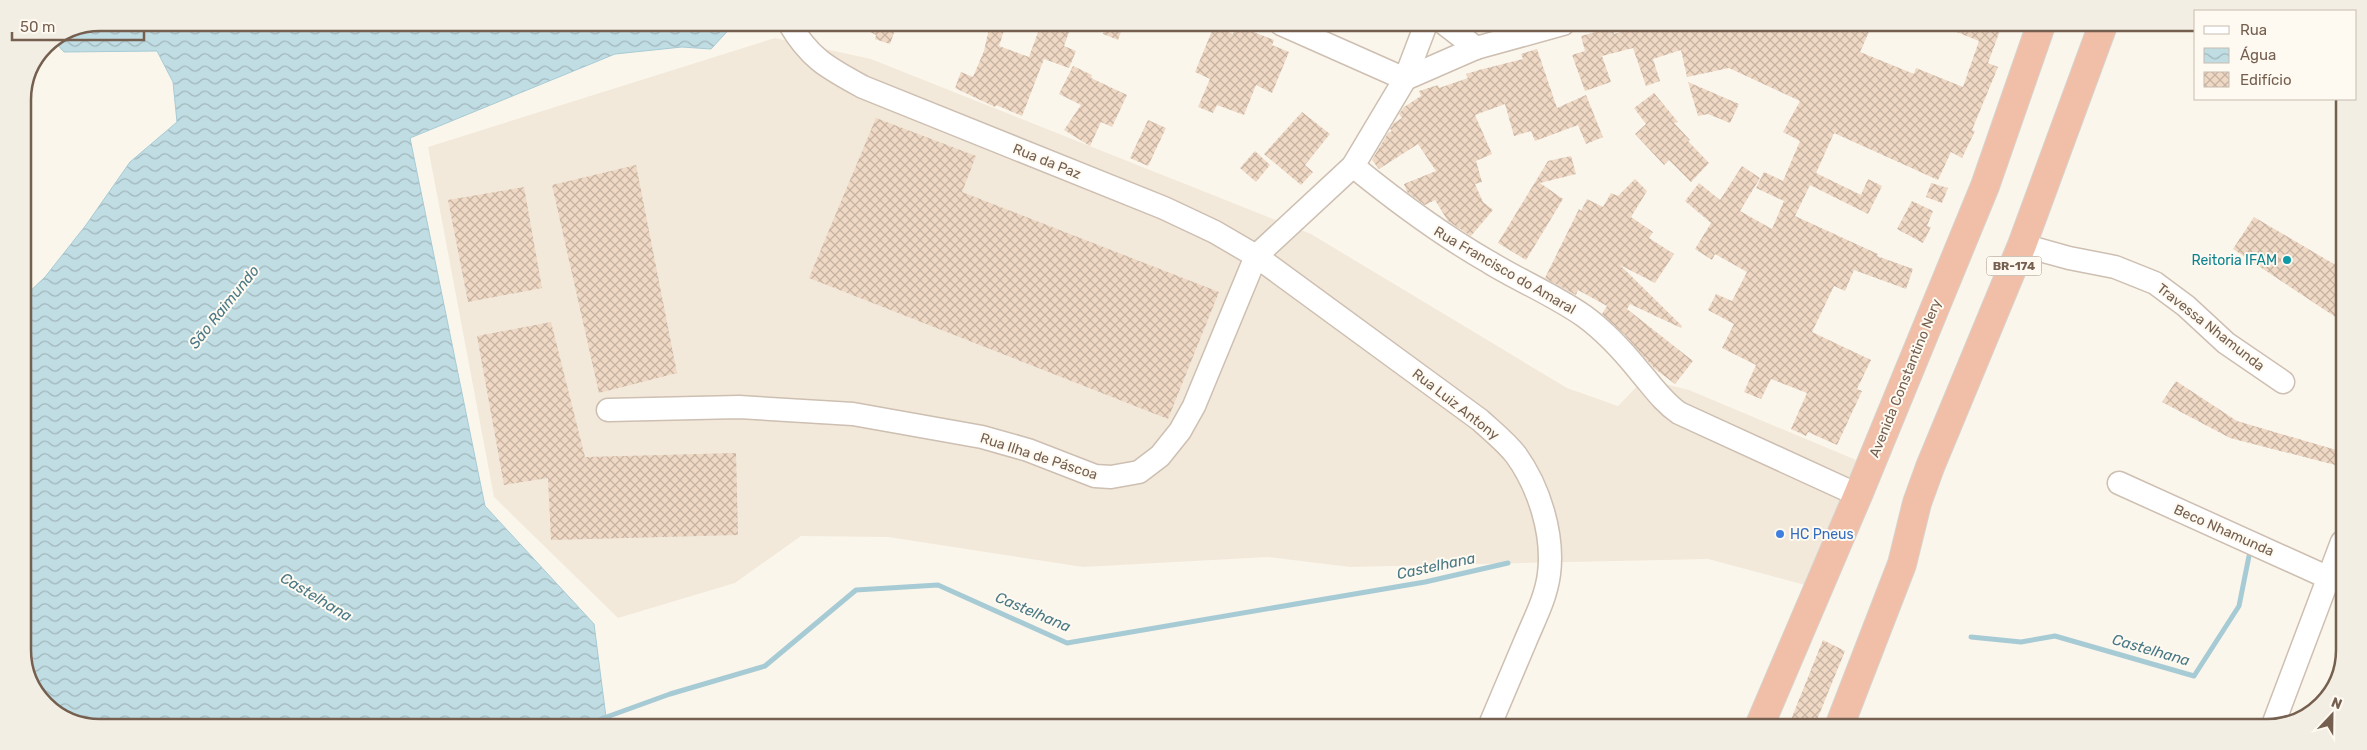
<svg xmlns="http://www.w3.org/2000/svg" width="2367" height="750" font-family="Rubik,sans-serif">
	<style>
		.residential { fill: #f3e9da }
		.water { fill: url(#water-waves); stroke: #a7cbd5 }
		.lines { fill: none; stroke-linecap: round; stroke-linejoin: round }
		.stream { stroke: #a7cbd5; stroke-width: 5 }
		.building { fill: url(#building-cross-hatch) }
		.minor-casing { stroke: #cdbfb1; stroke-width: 25 }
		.highway-casing { stroke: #d8d2ce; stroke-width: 30 }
		.minor { stroke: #fff; stroke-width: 22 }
		.highway { stroke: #f1bfa7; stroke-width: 28 }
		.culture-dot { fill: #0f9aa8; stroke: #fefaf1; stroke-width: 2 }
		.shop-dot { fill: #3f7fe0; stroke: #fefaf1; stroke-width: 2 }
		.labels { text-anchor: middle; stroke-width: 4; stroke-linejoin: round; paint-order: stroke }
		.shield { fill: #fefaf1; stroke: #9e8e80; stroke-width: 1 }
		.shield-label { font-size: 12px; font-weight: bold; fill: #755f4f }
		.street-label { font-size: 14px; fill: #755f4f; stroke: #fefaf1 }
		.culture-label { font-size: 14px; fill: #0d838f; stroke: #fefaf1; text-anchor: end }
		.shop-label { font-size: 14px; fill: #366cbe; stroke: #fefaf1; text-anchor: start }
		.water-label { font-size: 15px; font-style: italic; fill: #4a7986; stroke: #fefaf1 }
		.rim { fill: none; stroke: #755f4f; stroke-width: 2.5 }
	</style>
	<defs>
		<pattern id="water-waves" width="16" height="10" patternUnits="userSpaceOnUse" patternTransform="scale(1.25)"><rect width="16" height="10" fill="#c0dde4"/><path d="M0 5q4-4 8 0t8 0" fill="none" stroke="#a1b6bb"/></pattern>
		<pattern id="building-cross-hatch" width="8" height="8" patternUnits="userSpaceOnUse" patternTransform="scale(1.25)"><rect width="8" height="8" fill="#efd8c4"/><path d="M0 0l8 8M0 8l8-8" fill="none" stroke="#c6b2a2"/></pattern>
	</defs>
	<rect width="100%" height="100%" fill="#fbf6eb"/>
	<path class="residential" d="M 775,38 L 871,59 L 1311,234 L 1567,388 L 1618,406 L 1644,379 L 1689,390 L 1856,460 L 1805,585 L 1708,559 L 1350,567 L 1268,557 L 1083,567 L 888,537 L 801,536 L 735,583 L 618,618 L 494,497 L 428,147 Z"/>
	<path class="water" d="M 100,23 L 735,23 L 711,49 L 682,47 L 615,54 L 410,138 L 485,506 L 594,624 L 607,725 L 80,725 L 39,697 L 23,655 L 23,298 L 45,277 L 86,225 L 130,162 L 177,122 L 173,82 L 157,51 L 64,52 L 54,41 Z"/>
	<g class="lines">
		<g class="stream">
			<path d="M 1971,637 L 2021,642 L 2055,636 L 2194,676 L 2239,606 L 2249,556"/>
			<path d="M 601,719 L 670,694 L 765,666 L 856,590 L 938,585 L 1067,643 L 1425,582 L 1508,563"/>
		</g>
	</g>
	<g class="building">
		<path d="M 852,23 L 887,23 L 896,27 L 890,44 L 875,39 L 876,35 Z"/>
		<path d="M 990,24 L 1006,24 L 999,46 L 1029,57 L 1041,24 L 1072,24 L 1064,46 L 1076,51 L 1069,68 L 1044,59 L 1022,116 L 996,105 L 995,107 L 955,88 L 961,72 L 973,77 L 984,51 Z"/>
		<path d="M 1107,24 L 1124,24 L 1118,40 L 1103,34 Z"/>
		<path d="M 1646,24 L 1872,25 L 1860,52 L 1914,74 L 1916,68 L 1963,87 L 1979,41 L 1939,25 L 2002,25 L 1988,63 L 1998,67 L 1972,130 L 1975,131 L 1962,158 L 1951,152 L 1938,180 L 1834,133 L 1816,173 L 1861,195 L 1868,179 L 1882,186 L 1868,214 L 1810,185 L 1795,216 L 1878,254 L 1877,256 L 1913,269 L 1906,289 L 1854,270 L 1845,291 L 1834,286 L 1812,332 L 1871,360 L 1857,389 L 1862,391 L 1837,445 L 1808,432 L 1806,436 L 1791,429 L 1807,393 L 1771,379 L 1761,399 L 1744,392 L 1756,365 L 1722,348 L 1734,324 L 1708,310 L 1716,294 L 1732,301 L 1747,272 L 1715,254 L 1712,260 L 1695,249 L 1711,223 L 1685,201 L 1699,183 L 1720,200 L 1742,166 L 1760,178 L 1740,211 L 1772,229 L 1784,201 L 1756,188 L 1764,172 L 1783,181 L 1800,141 L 1783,132 L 1800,101 L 1729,68 L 1687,77 L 1681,50 L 1653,59 L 1660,81 L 1646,86 L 1633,48 L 1602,56 L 1611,82 L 1585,91 L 1572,55 L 1585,51 L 1581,36 L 1613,27 L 1614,34 Z"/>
		<path d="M 1214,26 L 1233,34 L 1236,27 L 1246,29 L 1274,40 L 1272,45 L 1289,52 L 1272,93 L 1256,85 L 1244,115 L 1217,105 L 1213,113 L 1198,107 L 1210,79 L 1195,72 Z"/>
		<path d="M 1537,49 L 1557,108 L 1586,95 L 1603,137 L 1586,144 L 1578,125 L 1535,141 L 1531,131 L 1514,136 L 1505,104 L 1475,115 L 1492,154 L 1476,161 L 1482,182 L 1475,184 L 1483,202 L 1493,210 L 1471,236 L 1448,221 L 1435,200 L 1425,205 L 1407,192 L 1404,184 L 1436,171 L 1418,144 L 1379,169 L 1372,160 L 1388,133 L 1392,131 L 1390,129 L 1394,123 L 1402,118 L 1399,114 L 1404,107 L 1421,96 L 1419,91 L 1438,85 L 1439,88 L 1468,78 L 1466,74 L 1479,70 L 1523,59 L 1521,54 Z"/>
		<path d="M 1073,66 L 1092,75 L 1091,78 L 1127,95 L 1112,127 L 1101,122 L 1090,146 L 1064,130 L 1081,105 L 1059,94 Z"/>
		<path d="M 1688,82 L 1739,104 L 1730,123 L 1708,114 L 1698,116 Z"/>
		<path d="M 1654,93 L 1678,122 L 1674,123 L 1690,140 L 1688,141 L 1709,163 L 1691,182 L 1669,160 L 1664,165 L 1635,134 L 1646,124 L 1634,108 Z"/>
		<path d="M 1302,112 L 1330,134 L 1305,165 L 1313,172 L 1301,185 L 1264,154 Z"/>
		<path d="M 876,118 L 976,156 L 962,192 L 1219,292 L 1168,419 L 809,278 Z"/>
		<path d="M 1148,120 L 1166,128 L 1148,166 L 1130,158 Z"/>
		<path d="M 1255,151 L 1270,165 L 1256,182 L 1240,168 Z"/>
		<path d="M 1571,156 L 1576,174 L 1540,183 L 1563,199 L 1526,260 L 1498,243 L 1548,161 Z"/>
		<path d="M 636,165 L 677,373 L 599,393 L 552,185 Z"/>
		<path d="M 1635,179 L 1647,191 L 1631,217 L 1653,232 L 1649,238 L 1674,254 L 1655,283 L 1620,265 L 1682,326 L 1681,328 L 1630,304 L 1627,309 L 1693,361 L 1675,384 L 1654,368 L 1624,334 L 1602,314 L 1607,306 L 1578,290 L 1576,295 L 1545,278 L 1579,209 L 1581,211 L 1587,199 L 1603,207 L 1611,193 L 1618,196 Z"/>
		<path d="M 1931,183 L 1948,188 L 1942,203 L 1926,197 Z"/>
		<path d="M 524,187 L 542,288 L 468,302 L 448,200 Z"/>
		<path d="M 1912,201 L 1933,211 L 1927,226 L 1931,227 L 1923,243 L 1897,229 Z"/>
		<path d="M 2254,217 L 2344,270 L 2343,322 L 2233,249 Z"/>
		<path d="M 551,322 L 585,457 L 736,453 L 738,535 L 551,540 L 548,478 L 504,485 L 477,336 Z"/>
		<path d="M 2176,381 L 2237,421 L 2343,452 L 2343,467 L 2230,438 L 2162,402 Z"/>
		<path d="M 1823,640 L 1845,651 L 1814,727 L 1788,727 Z"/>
	</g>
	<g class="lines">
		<defs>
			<g id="minor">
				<path d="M 789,23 C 810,59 828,68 863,87 L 1164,208 L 1215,232 L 1256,256 L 1480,420 C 1492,431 1506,442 1516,455 C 1539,487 1554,534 1549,574 C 1546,598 1534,620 1525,642 C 1513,670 1501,698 1489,727"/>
				<path d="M 1281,24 L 1405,79 L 1476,48 L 1563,24"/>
				<path d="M 1445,24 L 1476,48"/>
				<path d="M 1353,166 C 1396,201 1440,234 1489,262 C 1520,281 1554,295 1584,316 C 1606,332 1624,352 1640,372 C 1653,387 1663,402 1679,413 L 1858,495"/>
				<path d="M 2022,245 L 2069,258 L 2115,267 L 2155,283 L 2186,306 L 2226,343 L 2283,382"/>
				<path d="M 608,410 L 739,407 L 853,414 L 982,437 L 1028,450 L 1095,476 L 1111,477 L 1139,472 L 1160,456 L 1180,431 L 1194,406 L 1256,256 L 1353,166 L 1405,79 L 1426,24"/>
				<path d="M 2119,483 L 2329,578"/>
				<path d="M 2273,725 L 2342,542"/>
			</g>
			<g id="highway">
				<path d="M 1759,727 L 1858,495 L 1985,186 L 2041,25"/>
				<path d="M 1839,727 L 1902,564 L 1917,503 L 1930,467 L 2022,245 L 2103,25"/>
			</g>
		</defs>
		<use href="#minor" class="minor-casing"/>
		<use href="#highway" class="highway-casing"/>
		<use href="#minor" class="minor"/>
		<use href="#highway" class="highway"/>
	</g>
	<circle class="culture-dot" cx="2287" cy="260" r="5"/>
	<circle class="shop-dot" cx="1780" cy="534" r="5"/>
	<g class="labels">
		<rect class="shield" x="1986.5" y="256.5" width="55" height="19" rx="4"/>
		<g class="shield-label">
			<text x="2014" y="270">BR-174</text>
		</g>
		<g class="street-label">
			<text transform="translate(1047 161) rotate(22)" y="5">Rua da Paz</text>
			<text transform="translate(1505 270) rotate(30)" y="5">Rua Francisco do Amaral</text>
			<text transform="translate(2211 327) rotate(38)" y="5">Travessa Nhamunda</text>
			<text transform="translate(1905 378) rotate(-68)" y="5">Avenida Constantino Nery</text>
			<text transform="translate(1456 404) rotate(38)" y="5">Rua Luiz Antony</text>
			<text transform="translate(1039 456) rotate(18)" y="5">Rua Ilha de Páscoa</text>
			<text transform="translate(2224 530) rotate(24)" y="5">Beco Nhamunda</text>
		</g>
		<g class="culture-label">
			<text x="2277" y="265">Reitoria IFAM</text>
		</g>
		<g class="shop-label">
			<text x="1790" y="539">HC Pneus</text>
		</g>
		<g class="water-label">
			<text transform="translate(224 307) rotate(-51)" y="5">São Raimundo</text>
			<text transform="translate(1436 566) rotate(-12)" y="5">Castelhana</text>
			<text transform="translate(316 597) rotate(31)" y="5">Castelhana</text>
			<text transform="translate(1033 612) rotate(23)" y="5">Castelhana</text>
			<text transform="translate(2151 650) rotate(16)" y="5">Castelhana</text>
		</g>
	</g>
	<path d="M0 0H2367V750H0ZM100 31H2267A69 69 0 0 1 2336 100V650A69 69 0 0 1 2267 719H100A69 69 0 0 1 31 650V100A69 69 0 0 1 100 31Z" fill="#f3eee4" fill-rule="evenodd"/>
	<path class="rim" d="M100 31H2267A69 69 0 0 1 2336 100V650A69 69 0 0 1 2267 719H100A69 69 0 0 1 31 650V100A69 69 0 0 1 100 31Z"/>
	<rect x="2194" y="10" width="162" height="90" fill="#fefaf1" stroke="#c7bcb0"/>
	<rect x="2204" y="26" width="25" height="8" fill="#ffffff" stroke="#c7bcb0"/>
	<text x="2240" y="35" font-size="15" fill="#755f4f">Rua</text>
	<rect x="2204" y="48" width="25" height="15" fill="url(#water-waves)" stroke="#c7bcb0"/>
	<text x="2240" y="60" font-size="15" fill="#755f4f">Água</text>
	<rect x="2204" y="72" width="25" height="15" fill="url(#building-cross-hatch)" stroke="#c7bcb0"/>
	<text x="2240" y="85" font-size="15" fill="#755f4f">Edifício</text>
	<g transform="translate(2332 715) rotate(22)" stroke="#fefaf1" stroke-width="4" paint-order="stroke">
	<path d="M0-4L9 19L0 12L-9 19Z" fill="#755f4f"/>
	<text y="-8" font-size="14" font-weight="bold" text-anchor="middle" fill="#755f4f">N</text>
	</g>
	<path d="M12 32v8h132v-8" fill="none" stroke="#755f4f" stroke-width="2.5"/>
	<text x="20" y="32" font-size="15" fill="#755f4f" stroke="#fefaf1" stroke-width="4" paint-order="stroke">50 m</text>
</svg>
